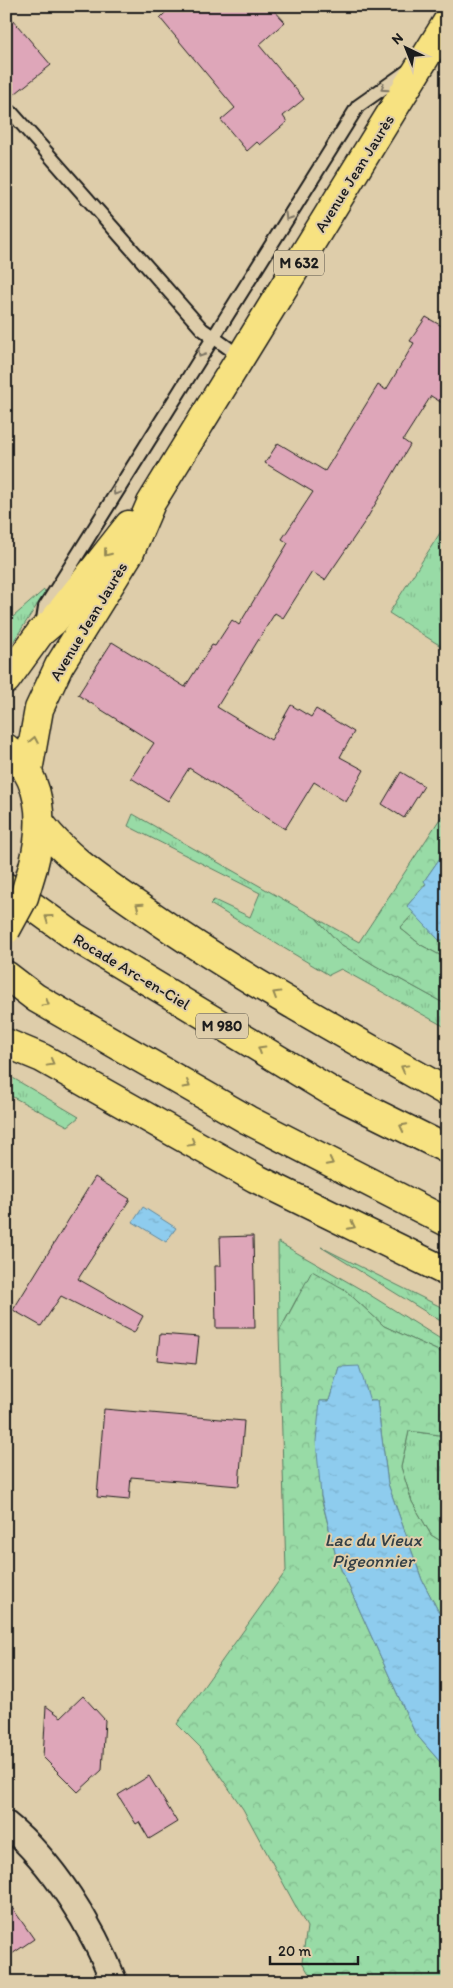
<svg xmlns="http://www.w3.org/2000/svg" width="453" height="1988" font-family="Itim,sans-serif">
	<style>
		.grass { fill: url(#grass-tufts); stroke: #5a7c61 }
		.forest { fill: url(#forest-crowns); stroke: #5a7c61 }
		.water { fill: url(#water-ripples); stroke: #60869a }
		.building { fill: #dea6b9; stroke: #1c1c1c }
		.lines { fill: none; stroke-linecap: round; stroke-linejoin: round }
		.lane-casing { stroke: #1c1c1c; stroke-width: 16 }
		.street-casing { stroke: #1c1c1c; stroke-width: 29 }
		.primary-casing { stroke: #1c1c1c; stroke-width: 31 }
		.highway-casing { stroke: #1c1c1c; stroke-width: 31 }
		.lane { stroke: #decdaa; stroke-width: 12 }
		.street { stroke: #decdaa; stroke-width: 25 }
		.primary { stroke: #f7e281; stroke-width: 28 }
		.highway { stroke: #f7e281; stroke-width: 28 }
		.primary-bridge-casing { stroke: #1c1c1c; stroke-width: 31; stroke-linecap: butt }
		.primary-bridge { stroke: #f7e281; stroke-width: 28 }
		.oneway { stroke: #7d7463 }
		.oneway2 { stroke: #948954 }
		.labels { text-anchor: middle; stroke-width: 4; stroke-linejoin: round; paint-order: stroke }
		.shield { fill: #decdaa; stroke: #565147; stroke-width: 1 }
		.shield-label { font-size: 15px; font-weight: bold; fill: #1c1c1c }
		.street-label { font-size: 16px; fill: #1c1c1c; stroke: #decdaa }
		.water-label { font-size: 18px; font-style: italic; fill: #333f46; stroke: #decdaa }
	</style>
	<defs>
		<pattern id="grass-tufts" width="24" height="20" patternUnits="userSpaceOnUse" patternTransform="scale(1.25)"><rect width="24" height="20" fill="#98dba6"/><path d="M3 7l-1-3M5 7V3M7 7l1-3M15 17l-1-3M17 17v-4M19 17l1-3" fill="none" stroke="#82bb8e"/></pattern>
		<pattern id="forest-crowns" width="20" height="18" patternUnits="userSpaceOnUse" patternTransform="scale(1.25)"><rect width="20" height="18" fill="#98dba6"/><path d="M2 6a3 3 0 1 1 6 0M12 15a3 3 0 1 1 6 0" fill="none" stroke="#82bb8e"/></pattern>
		<pattern id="water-ripples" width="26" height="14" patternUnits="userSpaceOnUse" patternTransform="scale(1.25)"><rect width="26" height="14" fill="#8eccee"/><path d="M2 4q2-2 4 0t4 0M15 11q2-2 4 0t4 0" fill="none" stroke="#7aafcc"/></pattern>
	</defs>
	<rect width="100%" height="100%" fill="#decdaa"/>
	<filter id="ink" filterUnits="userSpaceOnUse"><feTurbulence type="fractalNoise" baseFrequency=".02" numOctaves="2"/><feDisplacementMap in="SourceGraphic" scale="10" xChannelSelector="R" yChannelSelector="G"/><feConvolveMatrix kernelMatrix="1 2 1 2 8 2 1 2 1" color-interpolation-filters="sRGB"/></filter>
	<g filter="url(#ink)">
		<g class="grass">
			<path d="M 447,522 L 447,650 L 389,613 Z"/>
			<path d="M 44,590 L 46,591 L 6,653 L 6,623 Z"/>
			<path d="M 133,814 L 316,918 L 339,943 L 376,966 L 447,1005 L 447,1028 L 341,969 L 329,975 L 210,904 L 214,900 L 250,917 L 260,893 L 128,826 Z"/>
			<path d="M 414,913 L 439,940 L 447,940 L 447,959 L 421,945 L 400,928 Z"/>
			<path d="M 6,1074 L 79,1117 L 68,1126 L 9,1095 L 6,1098 Z"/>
			<path d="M 278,1242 L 362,1290 L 447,1343 L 447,1355 L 384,1326 L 344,1289 L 297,1298 L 279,1332 Z"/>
			<path d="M 321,1247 L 447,1310 L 447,1325 Z"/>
			<path d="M 409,1431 L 447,1436 L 447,1545 L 431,1535 L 412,1502 L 401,1467 Z"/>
		</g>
		<g class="forest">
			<path d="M 447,808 L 447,848 L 424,881 L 426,883 L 407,906 L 414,913 L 400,928 L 421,945 L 447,959 L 447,1005 L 376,966 L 339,943 L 316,918 L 359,942 Z"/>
			<path d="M 312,1271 L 344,1289 L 384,1326 L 447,1355 L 447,1436 L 409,1431 L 401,1467 L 412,1502 L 431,1535 L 447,1545 L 447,1628 L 422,1580 L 388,1484 L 377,1401 L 370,1401 L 339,1367 L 329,1401 L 320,1401 L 320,1408 L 321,1497 L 337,1560 L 415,1733 L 447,1770 L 447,1982 L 314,1982 L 302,1962 L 307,1927 L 243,1809 L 201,1748 L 177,1724 L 286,1571 L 279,1332 Z"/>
		</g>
		<g class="water">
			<path d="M 447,848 L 447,940 L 439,940 L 407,906 L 426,884 L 424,881 Z"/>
			<path d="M 143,1207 L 176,1228 L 166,1242 L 133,1222 Z"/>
			<path d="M 359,1366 L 370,1401 L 377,1401 L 388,1484 L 422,1580 L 447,1628 L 447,1770 L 415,1733 L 337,1560 L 321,1496 L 316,1441 L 320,1401 L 329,1401 L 339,1367 Z"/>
		</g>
		<g class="building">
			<path d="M 172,6 L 270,6 L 285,22 L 259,45 L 304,99 L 283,116 L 287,122 L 260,145 L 257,142 L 247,151 L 221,120 L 235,108 L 160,18 Z"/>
			<path d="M 6,12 L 51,65 L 6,101 Z"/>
			<path d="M 426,317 L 447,329 L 447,406 L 431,396 L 403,440 L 410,445 L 366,520 L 325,580 L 312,572 L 283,618 L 275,613 L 217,707 L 271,740 L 291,705 L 311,717 L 316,709 L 354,732 L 340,757 L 364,770 L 346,802 L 314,782 L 285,829 L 189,768 L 168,801 L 131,778 L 154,743 L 78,695 L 112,642 L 185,687 L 212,645 L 215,646 L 232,620 L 239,625 L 288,543 L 282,539 L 313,492 L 265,463 L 278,443 L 325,471 L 378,385 L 386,390 L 414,343 L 410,341 Z"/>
			<path d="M 401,772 L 424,786 L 404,818 L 382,804 Z"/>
			<path d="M 95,1177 L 130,1199 L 78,1279 L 143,1316 L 134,1333 L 61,1296 L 41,1326 L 13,1310 Z"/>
			<path d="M 253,1236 L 255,1328 L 216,1328 L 215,1266 L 221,1266 L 220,1237 Z"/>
			<path d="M 160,1334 L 199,1337 L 196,1364 L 157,1360 Z"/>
			<path d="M 104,1409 L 244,1421 L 239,1486 L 131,1477 L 129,1500 L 97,1497 Z"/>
			<path d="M 83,1696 L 105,1720 L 102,1770 L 78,1792 L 43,1757 L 46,1706 L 61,1717 Z"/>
			<path d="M 149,1776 L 177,1822 L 149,1839 L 139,1822 L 136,1824 L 118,1795 Z"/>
			<path d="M 6,1899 L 34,1939 L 6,1958 Z"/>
		</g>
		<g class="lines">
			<defs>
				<g id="lane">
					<path d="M 12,113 L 202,329 L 241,357"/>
					<path d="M 42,626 L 45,607 L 358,106 L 409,70"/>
				</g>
				<path id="street" d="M 6,1824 C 52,1861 93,1927 114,1982"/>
				<g id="primary">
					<path d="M 6,680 L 40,633 L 53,622 L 129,525"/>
					<path d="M 6,748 C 44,777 44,825 33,867"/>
					<path d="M 28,771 L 39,709 L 59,666 L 130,552 L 151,503 L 447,22"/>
				</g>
				<g id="highway">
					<path d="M 41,824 C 69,861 107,884 145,911 C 241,978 344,1034 447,1092"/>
					<path d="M 6,887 L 75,937 L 334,1093 L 447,1149"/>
					<path d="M 6,975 L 36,998 L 248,1120 L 447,1222"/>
					<path d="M 6,1043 L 42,1058 L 255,1178 L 447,1272"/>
				</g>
			</defs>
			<use href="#lane" class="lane-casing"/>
			<use href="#street" class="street-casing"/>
			<use href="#primary" class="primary-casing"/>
			<use href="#highway" class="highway-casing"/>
			<use href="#lane" class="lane"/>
			<use href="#street" class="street"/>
			<use href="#primary" class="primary"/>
			<use href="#highway" class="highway"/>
			<defs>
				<path id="primary-bridge" d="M 6,930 L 24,897 L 33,867"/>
			</defs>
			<use href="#primary-bridge" class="primary-bridge-casing"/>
			<use href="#primary-bridge" class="primary-bridge"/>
		</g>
		<defs><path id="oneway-chevron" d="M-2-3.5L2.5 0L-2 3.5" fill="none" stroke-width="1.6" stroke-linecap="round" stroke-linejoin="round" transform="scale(1.25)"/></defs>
		<g class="oneway">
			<use href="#oneway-chevron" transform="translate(384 88) rotate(145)"/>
			<use href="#oneway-chevron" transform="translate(288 217) rotate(122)"/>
			<use href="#oneway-chevron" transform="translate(201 354) rotate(122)"/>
			<use href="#oneway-chevron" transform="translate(116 492) rotate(122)"/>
		</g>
		<g class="oneway2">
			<use href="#oneway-chevron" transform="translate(107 553) rotate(128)"/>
			<use href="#oneway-chevron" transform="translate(34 740) rotate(-79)"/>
			<use href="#oneway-chevron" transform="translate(139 906) rotate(-145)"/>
			<use href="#oneway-chevron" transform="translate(48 918) rotate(-144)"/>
			<use href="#oneway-chevron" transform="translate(276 994) rotate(-149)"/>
			<use href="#oneway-chevron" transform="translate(46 1003) rotate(30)"/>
			<use href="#oneway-chevron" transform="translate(261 1049) rotate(-149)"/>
			<use href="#oneway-chevron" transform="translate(51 1063) rotate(29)"/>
			<use href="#oneway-chevron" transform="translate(404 1068) rotate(-151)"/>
			<use href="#oneway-chevron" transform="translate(187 1085) rotate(30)"/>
			<use href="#oneway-chevron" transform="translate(403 1127) rotate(-153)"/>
			<use href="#oneway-chevron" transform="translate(192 1143) rotate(29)"/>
			<use href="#oneway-chevron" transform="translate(330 1162) rotate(27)"/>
			<use href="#oneway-chevron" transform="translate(352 1226) rotate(26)"/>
		</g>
	</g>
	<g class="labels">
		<g class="shield">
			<rect x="274" y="250.5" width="50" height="25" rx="4"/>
			<rect x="196" y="1013.5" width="52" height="25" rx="4"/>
		</g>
		<g class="shield-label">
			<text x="299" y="268">M 632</text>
			<text x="222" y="1031">M 980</text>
		</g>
		<g class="street-label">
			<text transform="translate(354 173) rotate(-58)" y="6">Avenue Jean Jaurès</text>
			<text transform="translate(88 621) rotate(-59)" y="6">Avenue Jean Jaurès</text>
			<text transform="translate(132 971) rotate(31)" y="6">Rocade Arc-en-Ciel</text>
		</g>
		<g class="water-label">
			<text x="373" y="1546">Lac du Vieux<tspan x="373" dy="21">Pigeonnier</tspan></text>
		</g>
	</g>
	<rect width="453" height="1988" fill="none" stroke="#decdaa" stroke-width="25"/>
	<rect x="12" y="12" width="428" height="1963" fill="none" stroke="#1c1c1c" stroke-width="2" filter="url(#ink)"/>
	<g transform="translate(406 48) rotate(317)" stroke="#decdaa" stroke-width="4" paint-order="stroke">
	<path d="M0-4L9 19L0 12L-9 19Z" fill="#1c1c1c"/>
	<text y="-8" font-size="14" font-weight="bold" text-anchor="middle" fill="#1c1c1c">N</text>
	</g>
	<path d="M270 1956v8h88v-8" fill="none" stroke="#1c1c1c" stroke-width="2.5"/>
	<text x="278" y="1956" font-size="15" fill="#1c1c1c" stroke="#decdaa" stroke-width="4" paint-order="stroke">20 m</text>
</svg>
